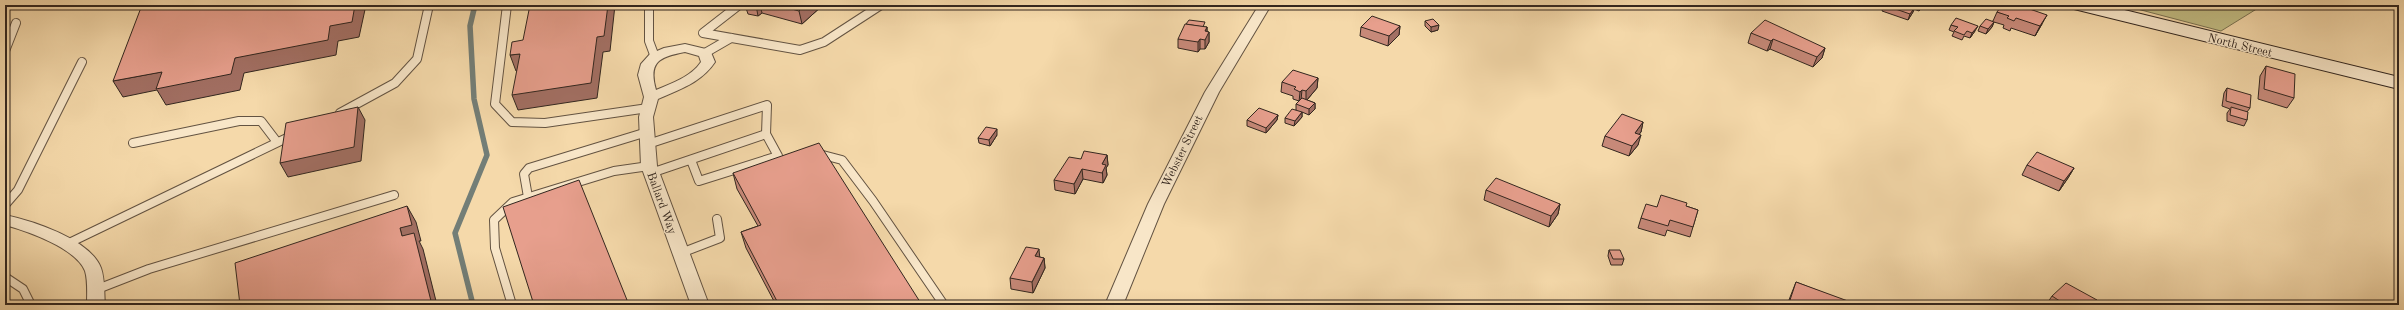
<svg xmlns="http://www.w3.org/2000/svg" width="2404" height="310" font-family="'Old Standard TT',serif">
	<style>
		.green { fill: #c2bd84; stroke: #7a7252 }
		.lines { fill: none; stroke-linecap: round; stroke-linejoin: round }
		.stream { stroke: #737e77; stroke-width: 5.5 }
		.lane-casing { stroke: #635342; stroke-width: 10 }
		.street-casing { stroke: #635342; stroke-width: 2 }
		.secondary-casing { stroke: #32261f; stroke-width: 2 }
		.lane { stroke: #f8e6c8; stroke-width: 8 }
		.street { fill: #f8e6c8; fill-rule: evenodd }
		.secondary { fill: #f8e6c8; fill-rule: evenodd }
		.wall { fill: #c78979; stroke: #32261f }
		.shaded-wall { fill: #a26f63; stroke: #32261f }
		.building { fill: #e79f8d; stroke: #32261f }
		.labels { text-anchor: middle; stroke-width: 3; stroke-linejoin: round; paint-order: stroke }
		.street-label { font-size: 12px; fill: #32261f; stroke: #f8e6c8 }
	</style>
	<rect width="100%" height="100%" fill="#f5d9aa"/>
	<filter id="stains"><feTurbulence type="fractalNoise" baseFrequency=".005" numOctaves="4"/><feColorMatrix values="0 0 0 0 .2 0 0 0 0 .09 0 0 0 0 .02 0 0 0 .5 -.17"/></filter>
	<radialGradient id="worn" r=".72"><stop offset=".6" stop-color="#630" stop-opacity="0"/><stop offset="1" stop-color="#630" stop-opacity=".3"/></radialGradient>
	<path class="green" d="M 2122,5 L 2263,5 L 2221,31 Z"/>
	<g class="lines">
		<path class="stream" d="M 473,305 L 455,233 L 487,155 L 474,99 L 470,26 L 475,5"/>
		<defs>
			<g id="lane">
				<path d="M 507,5 L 495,104 L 512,122 L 545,123 L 648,108"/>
				<path d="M 649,5 L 649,41 L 655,57"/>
				<path d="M 739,5 L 703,33 L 800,50 L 824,42 L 881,5"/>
				<path d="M 5,51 L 16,23"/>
				<path d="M 705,53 L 731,38"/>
				<path d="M 340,113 L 395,83 L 417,59 L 429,5"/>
				<path d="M 133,143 L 239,121 L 261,121 L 277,142"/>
				<path d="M 648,144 L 767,105 L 766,134"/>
				<path d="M 819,154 L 842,160 L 873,201 L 944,305"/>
				<path d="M 651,173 L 766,134 L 778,156 L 699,181 L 691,160"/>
				<path d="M 528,197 L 524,174 L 529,168 L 647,132"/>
				<path d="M 5,205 L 18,190 L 82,62"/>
				<path d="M 67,244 L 293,135"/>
				<path d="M 681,253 L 720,238 L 717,219"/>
				<path d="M 5,277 L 23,289 L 31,305"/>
				<path d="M 95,290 L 149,269 L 394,195"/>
				<path d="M 512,305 L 495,248 L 494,220 L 513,202 L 614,171 L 649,166"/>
				<path d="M 736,305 L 740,305"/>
			</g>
			<g id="street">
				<path d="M 1259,5 L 1271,5 L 1219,92 L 1164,204 L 1123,305 L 1105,305 L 1148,204 L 1205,92 Z"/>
				<path d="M 685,44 L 710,50 L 715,62 C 701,83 680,89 658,99 L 653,117 L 657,166 L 709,305 L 691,305 L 641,166 L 639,117 L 644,97 L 638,75 L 641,64 L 650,54 L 664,48 ZM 685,52 L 699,56 L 701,62 C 691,77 672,83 656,90 C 648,62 659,57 685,52 Z"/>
				<path d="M 5,215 C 33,221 90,239 101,268 C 105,279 104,294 105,305 L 87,305 C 87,295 88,280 85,271 C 76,248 27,231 5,225 Z"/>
			</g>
			<path id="secondary" d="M 2071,5 L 2104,5 L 2399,77 L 2399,89 L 2074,9 Z"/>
		</defs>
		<use href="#lane" class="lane-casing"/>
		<use href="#street" class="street-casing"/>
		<use href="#secondary" class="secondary-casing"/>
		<use href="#lane" class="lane"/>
		<use href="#street" class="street"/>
		<use href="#secondary" class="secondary"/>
	</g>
	<g class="wall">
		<path d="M 745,5 L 823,5 L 802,24 L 762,13 L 758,16 L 748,14 Z"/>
		<path d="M 1873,5 L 1925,5 L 1919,11 L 1914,9 L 1913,12 L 1908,20 L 1882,11 L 1884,5 L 1880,8 Z"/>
		<path d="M 1997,12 L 2042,24 L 2035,36 L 2011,28 L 2010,31 L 2003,28 L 2004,25 L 1994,22 L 1992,27 L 1986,34 L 1978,31 L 1980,26 L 1993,21 Z"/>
		<path d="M 1425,21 L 1438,30 L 1431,32 L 1425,26 Z"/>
		<path d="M 1951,25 L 1975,31 L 1970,38 L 1964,36 L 1962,40 L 1952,36 L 1954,32 L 1949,30 Z"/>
		<path d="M 1400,26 L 1399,35 L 1388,46 L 1360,36 L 1361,27 Z"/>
		<path d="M 1205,27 L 1207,27 L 1207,32 L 1209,32 L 1209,42 L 1205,49 L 1200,49 L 1198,52 L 1178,48 L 1178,39 Z"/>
		<path d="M 1751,33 L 1825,48 L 1822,58 L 1813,67 L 1770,49 L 1767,51 L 1748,43 Z"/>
		<path d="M 2266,66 L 2294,98 L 2287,108 L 2258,99 L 2260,76 Z"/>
		<path d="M 1318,78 L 1317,88 L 1307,100 L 1315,103 L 1315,109 L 1309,115 L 1302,112 L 1302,117 L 1294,126 L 1285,123 L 1285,118 L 1296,110 L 1296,104 L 1299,101 L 1293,99 L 1293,96 L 1281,92 L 1282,82 Z"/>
		<path d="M 2227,88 L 2250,108 L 2247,112 L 2247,120 L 2244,126 L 2227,121 L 2227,113 L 2230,109 L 2222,106 L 2224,93 Z"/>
		<path d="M 1278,115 L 1277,120 L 1266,133 L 1247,126 L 1247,120 Z"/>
		<path d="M 1643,122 L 1641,132 L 1639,134 L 1638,145 L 1629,156 L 1602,146 L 1605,136 Z"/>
		<path d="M 997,135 L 990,146 L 979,143 L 978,138 Z"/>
		<path d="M 1107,155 L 1108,165 L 1106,168 L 1107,175 L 1103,183 L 1083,179 L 1075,194 L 1055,190 L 1054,180 L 1081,159 Z"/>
		<path d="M 2027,165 L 2074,168 L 2068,178 L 2059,191 L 2022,175 Z"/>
		<path d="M 733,173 L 922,305 L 776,305 L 746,248 L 741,232 L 758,226 L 737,189 Z"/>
		<path d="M 1486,190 L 1560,204 L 1558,214 L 1549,227 L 1484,200 Z"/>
		<path d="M 1686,206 L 1698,210 L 1690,237 L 1667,230 L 1665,236 L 1638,228 L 1641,218 L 1657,207 Z"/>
		<path d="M 1609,250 L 1624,259 L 1622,265 L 1611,265 L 1608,256 Z"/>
		<path d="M 1039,257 L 1044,258 L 1045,268 L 1033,293 L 1011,289 L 1010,278 Z"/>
		<path d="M 1796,282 L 1855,305 L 1787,305 Z"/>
		<path d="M 2052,296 L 2097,300 L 2096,303 L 2100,305 L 2046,305 Z"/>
	</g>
	<g class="shaded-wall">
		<path d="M 355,5 L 366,5 L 359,37 L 338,41 L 336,55 L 244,73 L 240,90 L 166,105 L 157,90 L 123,97 L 113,81 L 235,58 L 330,26 Z"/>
		<path d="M 608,5 L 615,5 L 610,51 L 603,52 L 597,98 L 518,110 L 512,95 Z"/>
		<path d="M 756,5 L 760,5 L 762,13 L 758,16 Z"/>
		<path d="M 805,5 L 823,5 L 802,24 L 799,11 Z"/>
		<path d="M 1922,5 L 1925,5 L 1919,11 Z"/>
		<path d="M 1915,7 L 1913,12 L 1908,20 L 1910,14 Z"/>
		<path d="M 2047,15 L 2042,24 L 2035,36 L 2040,26 Z"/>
		<path d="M 1994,22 L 1992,27 L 1986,34 L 1988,29 Z"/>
		<path d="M 1439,25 L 1438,30 L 1431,32 L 1431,27 Z"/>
		<path d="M 1400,26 L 1399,35 L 1388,46 L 1389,36 Z"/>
		<path d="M 1978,26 L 1975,31 L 1970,38 L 1972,33 Z"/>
		<path d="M 1207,27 L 1207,35 L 1209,32 L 1209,42 L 1205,49 L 1205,31 Z"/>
		<path d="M 1200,39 L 1200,49 L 1198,52 L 1198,42 Z"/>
		<path d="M 1773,39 L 1770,49 L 1767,51 L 1771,41 Z"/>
		<path d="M 1825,48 L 1822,58 L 1813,67 L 1817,57 Z"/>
		<path d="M 520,54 L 526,69 L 516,71 L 510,55 Z"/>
		<path d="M 1318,78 L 1317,88 L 1306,101 L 1306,91 Z"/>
		<path d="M 1302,90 L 1301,100 L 1299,102 L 1300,92 Z"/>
		<path d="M 1315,103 L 1315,109 L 1309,115 L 1309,109 Z"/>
		<path d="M 358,107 L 365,120 L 361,161 L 288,177 L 280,163 Z"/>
		<path d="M 1302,112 L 1302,117 L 1294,126 L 1295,121 Z"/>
		<path d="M 1278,115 L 1277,120 L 1266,133 L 1266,128 Z"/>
		<path d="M 1643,122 L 1641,132 L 1633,143 L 1635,133 Z"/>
		<path d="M 997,129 L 997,135 L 990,146 L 989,140 Z"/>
		<path d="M 1641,135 L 1638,145 L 1629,156 L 1632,146 Z"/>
		<path d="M 1107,155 L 1108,165 L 1106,168 L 1107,175 L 1103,183 L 1102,164 Z"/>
		<path d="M 2074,168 L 2068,178 L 2059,191 L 2064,181 Z"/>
		<path d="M 1082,169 L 1083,179 L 1075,194 L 1074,184 Z"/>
		<path d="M 1560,204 L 1558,214 L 1549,227 L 1551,216 Z"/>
		<path d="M 407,206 L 416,222 L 421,241 L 419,241 L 423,249 L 437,305 L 432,305 L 402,236 L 400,228 Z"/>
		<path d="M 1039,249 L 1040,260 L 1035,256 Z"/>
		<path d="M 1044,258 L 1045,268 L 1033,293 L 1032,282 Z"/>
	</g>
	<g class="building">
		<path d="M 142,5 L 355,5 L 352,22 L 330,26 L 328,40 L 235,58 L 231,74 L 156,89 L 162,72 L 113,81 Z"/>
		<path d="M 530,5 L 608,5 L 604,36 L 597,37 L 591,83 L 512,95 L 520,54 L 510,55 L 512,42 L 523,40 Z"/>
		<path d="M 777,5 L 805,5 L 799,11 Z"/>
		<path d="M 1884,5 L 1909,5 L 1915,7 L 1910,14 Z"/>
		<path d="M 2002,5 L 2018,5 L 2047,15 L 2040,26 L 2016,18 L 2014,21 L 2007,18 L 2009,16 L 1997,12 Z"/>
		<path d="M 1372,16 L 1400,26 L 1389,36 L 1361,27 Z"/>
		<path d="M 1956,18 L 1978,26 L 1972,33 L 1967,31 L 1964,35 L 1954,31 L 1958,27 L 1951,25 Z"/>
		<path d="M 1433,19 L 1439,25 L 1431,27 L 1425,21 Z"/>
		<path d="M 1986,19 L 1994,22 L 1988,29 L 1980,26 Z"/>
		<path d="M 1189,20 L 1205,22 L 1203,27 L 1186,24 Z"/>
		<path d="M 1765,20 L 1825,48 L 1817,57 L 1773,39 L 1771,41 L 1751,33 Z"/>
		<path d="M 1185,24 L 1207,27 L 1205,31 L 1209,32 L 1205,40 L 1200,39 L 1198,42 L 1178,39 Z"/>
		<path d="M 2266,66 L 2295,74 L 2294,98 L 2264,89 Z"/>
		<path d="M 1293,70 L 1318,78 L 1306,91 L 1302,90 L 1300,92 L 1294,89 L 1296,87 L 1282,82 Z"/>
		<path d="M 2227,88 L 2251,95 L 2250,108 L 2226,101 Z"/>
		<path d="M 1302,98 L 1315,103 L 1309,109 L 1296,104 Z"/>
		<path d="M 358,107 L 354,147 L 280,163 L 286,123 Z"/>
		<path d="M 2231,107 L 2248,112 L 2247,120 L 2230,115 Z"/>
		<path d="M 1259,108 L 1278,115 L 1266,128 L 1247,120 Z"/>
		<path d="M 1292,109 L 1302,112 L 1295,121 L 1285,118 Z"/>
		<path d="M 1622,114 L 1643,122 L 1635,133 L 1641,135 L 1632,146 L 1605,136 Z"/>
		<path d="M 986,127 L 997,129 L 989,140 L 978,138 Z"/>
		<path d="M 819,143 L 922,305 L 779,305 L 741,232 L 761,225 L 733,173 Z"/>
		<path d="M 1084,151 L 1107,155 L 1102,164 L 1106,165 L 1102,173 L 1082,169 L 1074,184 L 1054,180 L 1069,157 L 1081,159 Z"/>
		<path d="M 2037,152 L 2074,168 L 2064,181 L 2027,165 Z"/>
		<path d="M 1496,178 L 1560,204 L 1551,216 L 1486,190 Z"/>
		<path d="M 579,180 L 629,305 L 534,305 L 503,207 Z"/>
		<path d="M 1661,195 L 1687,203 L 1686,206 L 1698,210 L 1693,227 L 1670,220 L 1668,226 L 1641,218 L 1646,204 L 1657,207 Z"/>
		<path d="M 407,206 L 412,225 L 400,228 L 402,236 L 414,233 L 432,305 L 240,305 L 235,263 Z"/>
		<path d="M 1026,247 L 1039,249 L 1035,256 L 1044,258 L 1032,282 L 1010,278 Z"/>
		<path d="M 1609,250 L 1620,250 L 1624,259 L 1613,259 Z"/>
		<path d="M 1796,282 L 1856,304 L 1855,305 L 1803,305 L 1790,300 Z"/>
		<path d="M 2066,283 L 2097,300 L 2095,302 L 2100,305 L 2066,305 L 2052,296 Z"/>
	</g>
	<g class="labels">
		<g class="street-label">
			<text transform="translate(2240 45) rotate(14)" y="4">North Street</text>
			<text transform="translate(1182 151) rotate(-64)" y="4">Webster Street</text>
			<text transform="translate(662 203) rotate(70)" y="4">Ballard Way</text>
		</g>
	</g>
	<rect width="2404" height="310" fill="none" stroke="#f5d9aa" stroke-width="20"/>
	<rect x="6" y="6" width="2392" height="298" fill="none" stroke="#32261f" stroke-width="2"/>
	<rect x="10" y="10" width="2384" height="290" fill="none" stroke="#32261f"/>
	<rect width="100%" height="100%" filter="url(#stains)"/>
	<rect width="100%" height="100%" fill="url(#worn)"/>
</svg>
